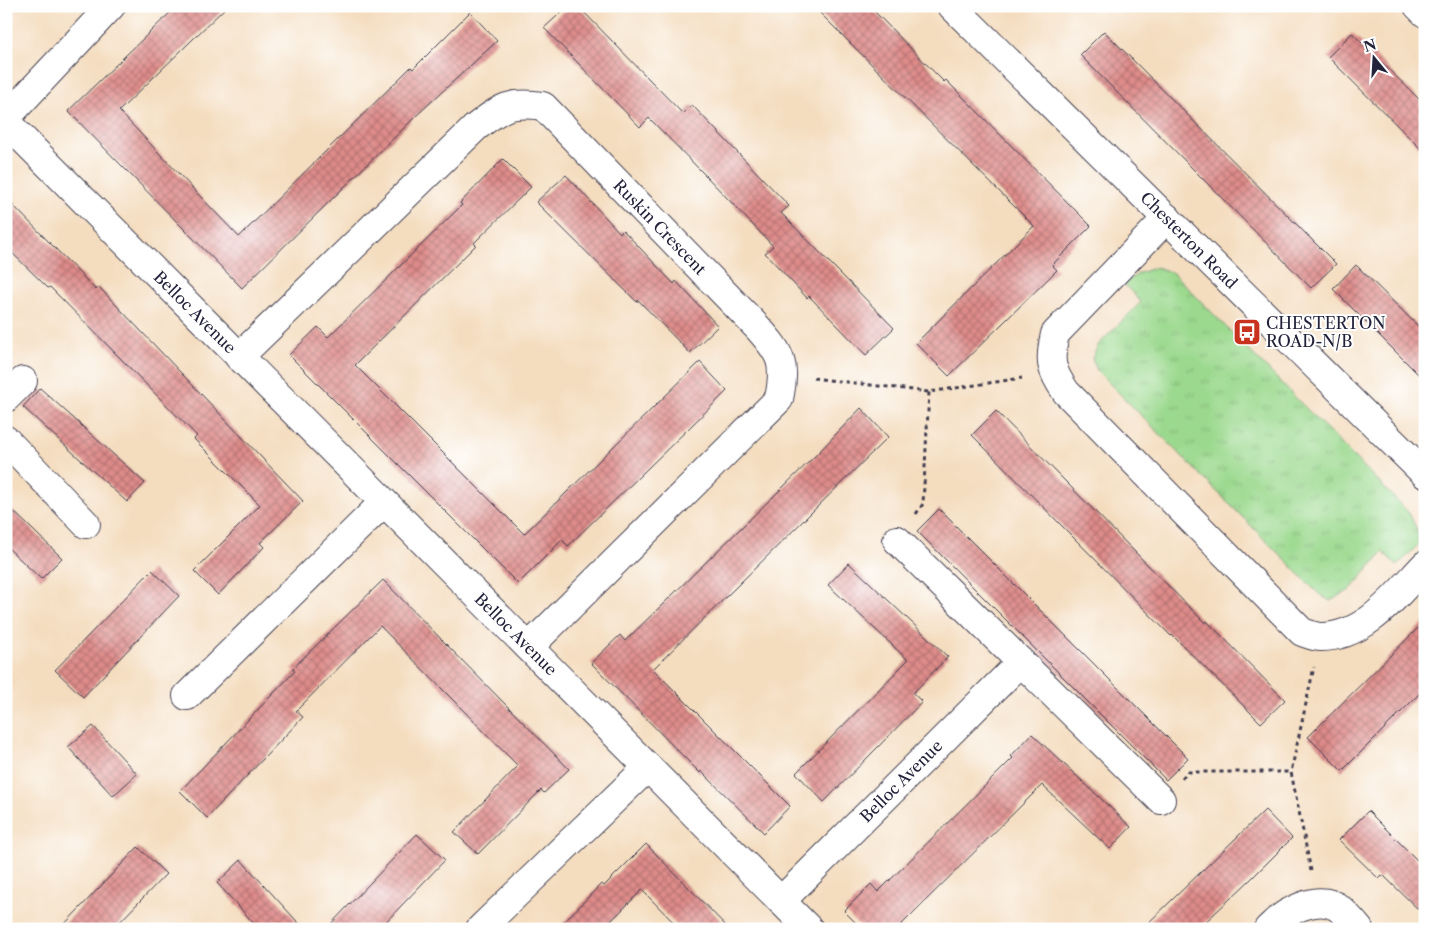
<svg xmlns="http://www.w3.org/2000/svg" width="1431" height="935" font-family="'Libre Caslon Text',serif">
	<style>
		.grass { fill: url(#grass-tufts); stroke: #5e7e64 }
		.building { fill: url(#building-cross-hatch) }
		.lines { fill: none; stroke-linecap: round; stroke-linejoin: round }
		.minor-casing { stroke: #423e4f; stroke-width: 30 }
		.path { stroke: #423e4f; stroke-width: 3; stroke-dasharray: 4 4; stroke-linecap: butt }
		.minor { stroke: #fff; stroke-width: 28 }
		.labels { text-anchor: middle; stroke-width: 4; stroke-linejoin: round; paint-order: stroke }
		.street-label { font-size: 16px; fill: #22223b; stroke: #fff }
		.poi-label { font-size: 16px; fill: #22223b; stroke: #fff; text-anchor: start }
	</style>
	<defs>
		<pattern id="grass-tufts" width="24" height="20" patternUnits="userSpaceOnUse" patternTransform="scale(1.25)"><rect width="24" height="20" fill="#9bd98e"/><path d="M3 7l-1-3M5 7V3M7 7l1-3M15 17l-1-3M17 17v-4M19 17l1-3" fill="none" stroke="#85ba7b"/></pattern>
		<pattern id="building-cross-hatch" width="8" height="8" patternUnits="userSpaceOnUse" patternTransform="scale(1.25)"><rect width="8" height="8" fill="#de8c8a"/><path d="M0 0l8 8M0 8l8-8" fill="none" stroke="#b47272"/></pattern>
	</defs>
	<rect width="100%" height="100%" fill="#fff"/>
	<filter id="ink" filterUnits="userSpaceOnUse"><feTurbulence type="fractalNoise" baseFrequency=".02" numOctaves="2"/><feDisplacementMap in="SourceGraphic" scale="10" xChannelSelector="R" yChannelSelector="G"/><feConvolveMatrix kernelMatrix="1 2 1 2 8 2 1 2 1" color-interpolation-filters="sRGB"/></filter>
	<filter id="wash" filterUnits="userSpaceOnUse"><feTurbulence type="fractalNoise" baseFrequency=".0096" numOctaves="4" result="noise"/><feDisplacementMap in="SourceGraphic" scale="20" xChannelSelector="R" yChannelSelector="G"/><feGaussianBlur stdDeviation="1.12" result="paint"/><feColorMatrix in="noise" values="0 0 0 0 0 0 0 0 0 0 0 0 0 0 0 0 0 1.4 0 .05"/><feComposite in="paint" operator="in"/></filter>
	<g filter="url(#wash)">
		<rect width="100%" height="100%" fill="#f4ddbf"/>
		<path class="grass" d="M 1157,267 L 1173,273 L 1409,513 L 1417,530 L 1419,544 L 1397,566 L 1383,552 L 1350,590 L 1330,601 L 1319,594 L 1098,372 L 1092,359 L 1098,345 L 1141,302 L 1124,284 L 1139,273 Z"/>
		<g id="blocks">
			<g class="building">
				<path d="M 177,6 L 227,6 L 119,111 L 239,237 L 411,67 L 413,69 L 470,12 L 497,41 L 416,116 L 242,288 L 68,111 Z"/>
				<path d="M 568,6 L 578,6 L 683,114 L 692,105 L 789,206 L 781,213 L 894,328 L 866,355 L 809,296 L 807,298 L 765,253 L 773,246 L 706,176 L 649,118 L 640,127 L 544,28 Z"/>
				<path d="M 813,6 L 869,6 L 944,82 L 946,80 L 1091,226 L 1052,265 L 1057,270 L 949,376 L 916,343 L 1034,226 Z"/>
				<path d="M 1104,31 L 1336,264 L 1311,288 L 1080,55 Z"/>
				<path d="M 1352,33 L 1425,105 L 1425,153 L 1328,57 Z"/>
				<path d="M 503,159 L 531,187 L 474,243 L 476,245 L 355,365 L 524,534 L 700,362 L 727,391 L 568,546 L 562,540 L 518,584 L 289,355 L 318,327 L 328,337 L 462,205 L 460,203 Z"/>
				<path d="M 566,175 L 620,233 L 623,230 L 674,284 L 676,281 L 718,326 L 690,353 L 638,300 L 637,302 L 536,202 Z"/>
				<path d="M 6,198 L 96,290 L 99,287 L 303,501 L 260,543 L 264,547 L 218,595 L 194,571 L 260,505 L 194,439 L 197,436 L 50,287 L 48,288 L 6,247 Z"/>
				<path d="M 1356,265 L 1425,333 L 1425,381 L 1333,289 Z"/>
				<path d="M 40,388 L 145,483 L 127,502 L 23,407 Z"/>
				<path d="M 861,408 L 888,437 L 653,669 L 790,806 L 764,833 L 701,771 L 700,773 L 591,663 L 620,635 L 625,641 L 818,453 Z"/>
				<path d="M 996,411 L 1205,623 L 1207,621 L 1285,700 L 1261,723 L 1172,635 L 1171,636 L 972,435 Z"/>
				<path d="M 6,504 L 62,558 L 41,579 L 6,546 Z"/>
				<path d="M 939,509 L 1188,758 L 1166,780 L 917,531 Z"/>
				<path d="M 849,563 L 948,657 L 913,693 L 922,702 L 824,802 L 796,773 L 908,660 L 828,585 Z"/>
				<path d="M 152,570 L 179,596 L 83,697 L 55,670 Z"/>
				<path d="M 383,580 L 569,769 L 544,793 L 541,790 L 478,854 L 454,832 L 518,766 L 380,626 L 296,711 L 303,717 L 207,818 L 180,791 L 295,671 L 292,669 Z"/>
				<path d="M 1425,621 L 1425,688 L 1342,771 L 1308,737 Z"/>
				<path d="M 93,726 L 137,774 L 113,796 L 68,747 Z"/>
				<path d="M 1032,734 L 1131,827 L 1110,849 L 1042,785 L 897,929 L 862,929 L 844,911 L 871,884 L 878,892 L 1013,758 L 1011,756 Z"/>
				<path d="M 1265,810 L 1292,838 L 1249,881 L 1198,929 L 1142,929 Z"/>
				<path d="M 1368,811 L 1425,868 L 1425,916 L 1383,875 L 1379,879 L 1339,840 Z"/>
				<path d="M 417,834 L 445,860 L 379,929 L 326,929 Z"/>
				<path d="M 646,844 L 729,929 L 680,929 L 642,890 L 603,929 L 557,929 L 601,884 L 604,886 Z"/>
				<path d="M 138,847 L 166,874 L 113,929 L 60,929 Z"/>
				<path d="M 241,860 L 263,884 L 304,929 L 259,929 L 217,883 Z"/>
			</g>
		</g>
	</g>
	<g filter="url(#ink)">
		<use href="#blocks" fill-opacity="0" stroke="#423e4f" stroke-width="1"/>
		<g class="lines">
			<defs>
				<g id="minor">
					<path d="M 952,6 L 1425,474"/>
					<path d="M 1418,6 L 1425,13"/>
					<path d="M 6,118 L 111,6"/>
					<path d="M 6,122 L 809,929"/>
					<path d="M 1167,218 L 1055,334 C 1049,361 1050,369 1066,392 L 1302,632 C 1308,634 1315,637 1321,637 C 1366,637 1397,594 1425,565"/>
					<path d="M 239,357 L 476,127 C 502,107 510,101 543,106 L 758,328 C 782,355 786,363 779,399 L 529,647"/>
					<path d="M 6,398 L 23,381"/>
					<path d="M 6,440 L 86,524"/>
					<path d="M 897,540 L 1161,800"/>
					<path d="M 187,696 L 384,502"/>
					<path d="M 781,901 L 1021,662"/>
					<path d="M 480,929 L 648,767"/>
					<path d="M 1268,929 C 1284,912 1318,892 1340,909 C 1347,915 1353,922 1359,929"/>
				</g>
			</defs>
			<use href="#minor" class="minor-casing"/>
			<g class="path">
				<path d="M 813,378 L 929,392 L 1022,378"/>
				<path d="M 916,514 L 923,504 L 929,392"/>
				<path d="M 1182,778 L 1188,772 L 1291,772"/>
				<path d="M 1311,871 L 1291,772 L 1314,667"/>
			</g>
			<use href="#minor" class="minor"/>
		</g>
	</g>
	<defs>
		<symbol id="bus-square" viewBox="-11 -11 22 22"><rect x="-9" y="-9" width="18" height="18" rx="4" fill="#c8321e" stroke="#fff"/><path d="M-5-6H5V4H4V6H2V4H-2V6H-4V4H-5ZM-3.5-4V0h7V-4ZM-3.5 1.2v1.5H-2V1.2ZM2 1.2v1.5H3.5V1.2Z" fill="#fff"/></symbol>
	</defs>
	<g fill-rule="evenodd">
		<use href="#bus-square" x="1231" y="316" width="32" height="32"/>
	</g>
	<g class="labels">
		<g class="street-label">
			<text transform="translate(660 227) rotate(46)" y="6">Ruskin Crescent</text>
			<text transform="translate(1189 240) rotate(45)" y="6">Chesterton Road</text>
			<text transform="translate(195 312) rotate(45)" y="6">Belloc Avenue</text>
			<text transform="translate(516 634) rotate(45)" y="6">Belloc Avenue</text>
			<text transform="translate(901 781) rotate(-45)" y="6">Belloc Avenue</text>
		</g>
		<g class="poi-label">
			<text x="1266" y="329">CHESTERTON<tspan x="1266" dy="18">ROAD-N/B</tspan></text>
		</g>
	</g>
	<rect width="1431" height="935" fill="none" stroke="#fff" stroke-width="25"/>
	<g transform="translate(1374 58) rotate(342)" stroke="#ffffff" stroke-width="4" paint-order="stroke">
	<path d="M0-4L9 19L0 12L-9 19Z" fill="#22223b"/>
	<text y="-8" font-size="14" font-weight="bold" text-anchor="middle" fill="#22223b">N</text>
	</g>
</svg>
